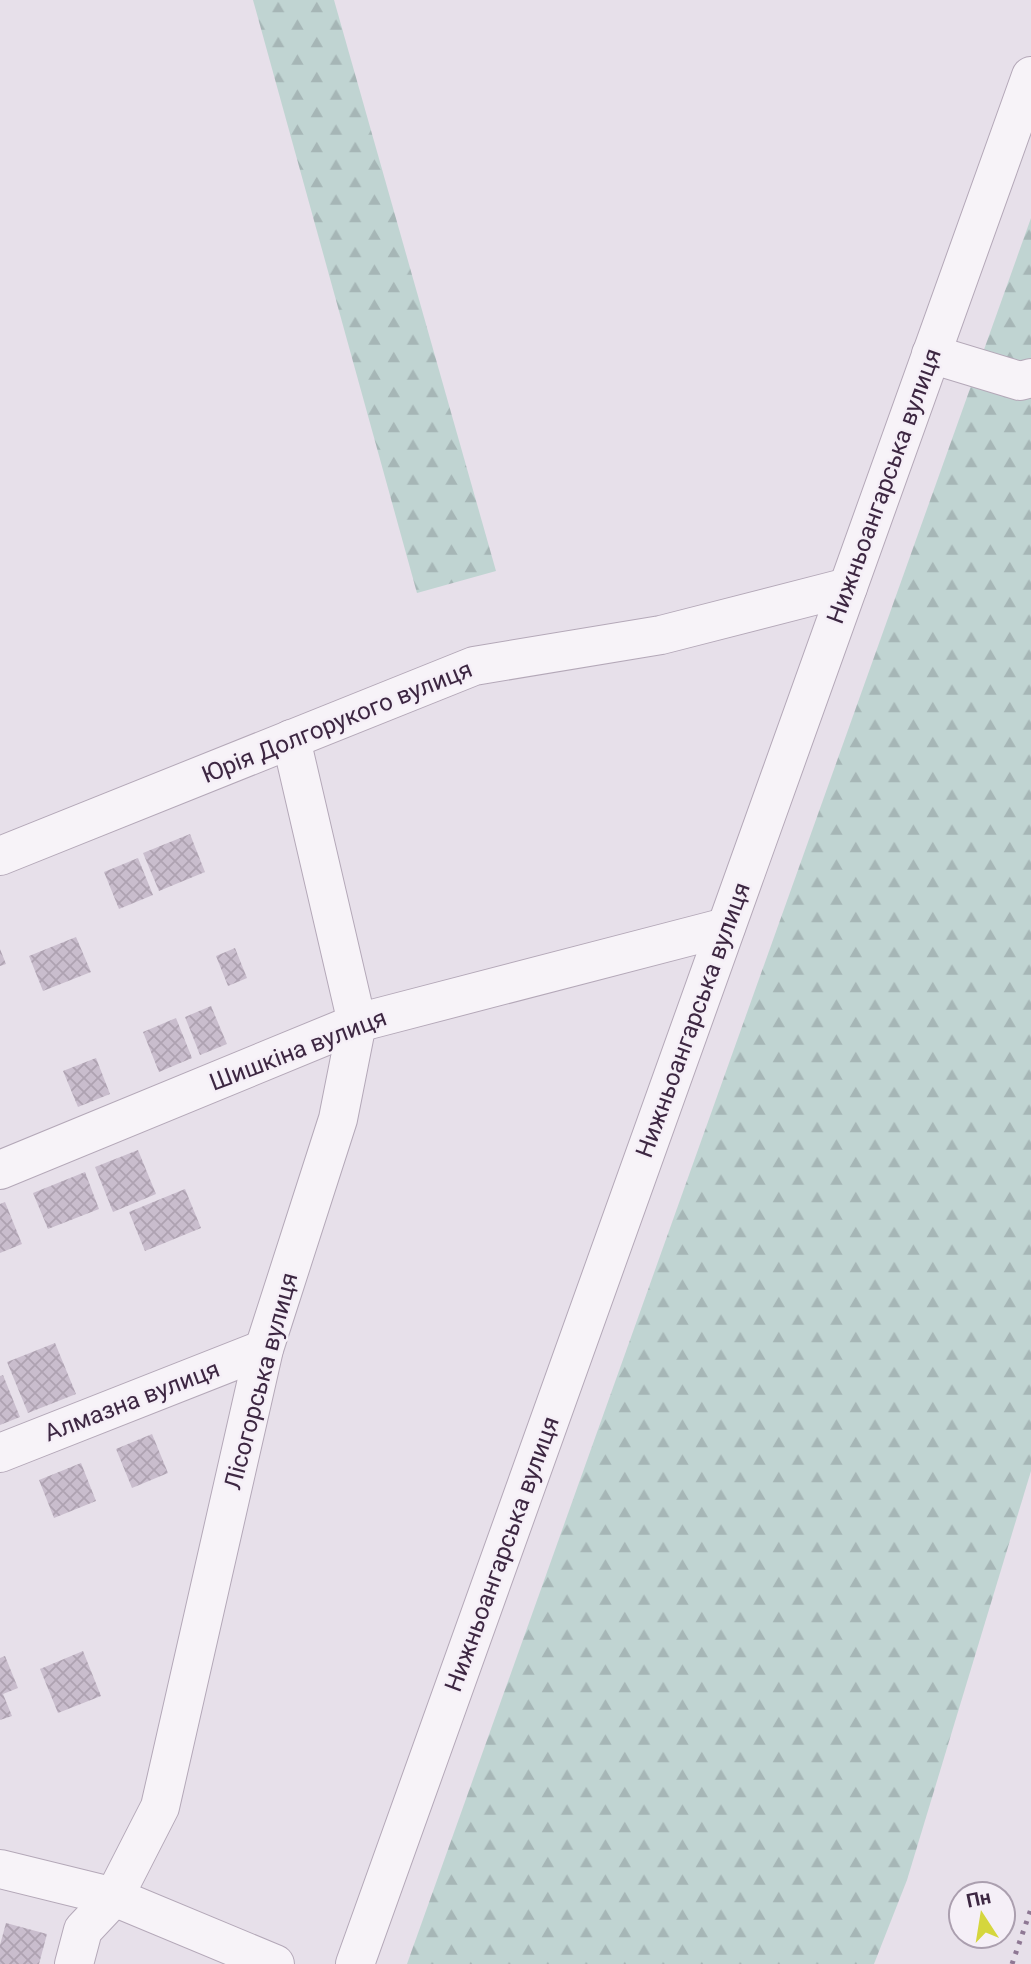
<svg xmlns="http://www.w3.org/2000/svg" width="1031" height="1964" font-family="Roboto,sans-serif">
	<style>
		.forest { fill: url(#forest-firs) }
		.building { fill: url(#building-cross-hatch) }
		.lines { fill: none; stroke-linecap: round; stroke-linejoin: round }
		.minor-casing { stroke: #b4a8b8; stroke-width: 40 }
		.minor { stroke: #f7f3f8; stroke-width: 38 }
		.rail { stroke: #8e7894; stroke-width: 5; stroke-dasharray: 3.5 7; stroke-linecap: butt }
		.labels { text-anchor: middle; stroke-width: 5; stroke-linejoin: round; paint-order: stroke }
		.street-label { font-size: 24px; fill: #3d2742; stroke: #f5eff7 }
	</style>
	<defs>
		<pattern id="forest-firs" width="22" height="20" patternUnits="userSpaceOnUse" patternTransform="scale(1.75)"><rect width="22" height="20" fill="#c0d4d2"/><path d="M5 1l3.5 6h-7zM16 11l3.5 6h-7z" fill="#a6b6b6"/></pattern>
		<pattern id="building-cross-hatch" width="8" height="8" patternUnits="userSpaceOnUse" patternTransform="scale(1.75)"><rect width="8" height="8" fill="#c9bdcd"/><path d="M0 0l8 8M0 8l8-8" fill="none" stroke="#aea2b1"/></pattern>
	</defs>
	<rect width="100%" height="100%" fill="#e7e0ea"/>
	<g class="forest">
		<path d="M 253,0 L 334,0 L 496,571 L 417,593 Z"/>
		<path d="M 1031,218 L 1031,1471 L 907,1880 L 874,1964 L 407,1964 Z"/>
	</g>
	<g class="building">
		<path d="M 190,834 L 205,872 L 159,891 L 143,853 Z"/>
		<path d="M 138,858 L 153,895 L 119,909 L 104,872 Z"/>
		<path d="M 76,937 L 91,972 L 43,991 L 29,956 Z"/>
		<path d="M 235,948 L 247,978 L 228,986 L 216,956 Z"/>
		<path d="M 0,949 L 6,964 L 0,966 Z"/>
		<path d="M 211,1006 L 227,1044 L 200,1055 L 185,1017 Z"/>
		<path d="M 176,1018 L 192,1058 L 159,1072 L 143,1032 Z"/>
		<path d="M 96,1058 L 110,1094 L 78,1107 L 63,1071 Z"/>
		<path d="M 138,1150 L 156,1194 L 113,1212 L 95,1167 Z"/>
		<path d="M 85,1172 L 99,1209 L 48,1229 L 33,1193 Z"/>
		<path d="M 185,1189 L 201,1228 L 145,1251 L 129,1212 Z"/>
		<path d="M 5,1202 L 22,1244 L 0,1253 L 0,1204 Z"/>
		<path d="M 55,1343 L 76,1394 L 28,1413 L 7,1362 Z"/>
		<path d="M 3,1375 L 20,1417 L 0,1425 L 0,1376 Z"/>
		<path d="M 152,1434 L 168,1473 L 132,1488 L 116,1449 Z"/>
		<path d="M 81,1463 L 96,1501 L 54,1518 L 39,1480 Z"/>
		<path d="M 83,1651 L 101,1696 L 58,1713 L 40,1669 Z"/>
		<path d="M 5,1656 L 18,1688 L 3,1694 L 12,1716 L 0,1720 L 0,1658 Z"/>
		<path d="M 6,1923 L 47,1934 L 39,1964 L 0,1964 L 0,1945 Z"/>
	</g>
	<g class="lines">
		<defs>
			<g id="minor">
				<path d="M 931,354 L 1020,381 L 1031,378"/>
				<path d="M 0,856 L 474,666 L 661,635 L 848,587"/>
				<path d="M 0,1170 L 357,1023 L 726,927"/>
				<path d="M 0,1453 L 264,1349"/>
				<path d="M 0,1869 L 114,1897 L 275,1964"/>
				<path d="M 74,1964 L 83,1930 L 114,1897 L 160,1807 L 264,1349 L 338,1119 L 357,1023 L 291,739"/>
				<path d="M 355,1964 L 1031,76"/>
			</g>
		</defs>
		<use href="#minor" class="minor-casing"/>
		<use href="#minor" class="minor"/>
		<path class="rail" d="M 1012,1964 L 1031,1909"/>
	</g>
	<g class="labels">
		<g class="street-label">
			<text transform="translate(884 486) rotate(-70)" y="8">Нижньоангарська вулиця</text>
			<text transform="translate(337 722) rotate(-22)" y="8">Юрія Долгорукого вулиця</text>
			<text transform="translate(693 1020) rotate(-70)" y="8">Нижньоангарська вулиця</text>
			<text transform="translate(298 1050) rotate(-21)" y="8">Шишкіна вулиця</text>
			<text transform="translate(261 1381) rotate(-75)" y="8">Лісогорська вулиця</text>
			<text transform="translate(132 1401) rotate(-21)" y="8">Алмазна вулиця</text>
			<text transform="translate(502 1554) rotate(-70)" y="8">Нижньоангарська вулиця</text>
		</g>
	</g>
	<g transform="translate(982 1915) rotate(348)"><circle r="33" fill="#f5eff7" stroke="#ab9faf" stroke-width="2"/>
	<path d="M0-5L12 26L0 18L-12 26Z" fill="#d5d63d"/>
	<text y="-10" font-size="19" font-weight="bold" text-anchor="middle" fill="#3d2742">Пн</text>
	</g>
</svg>
